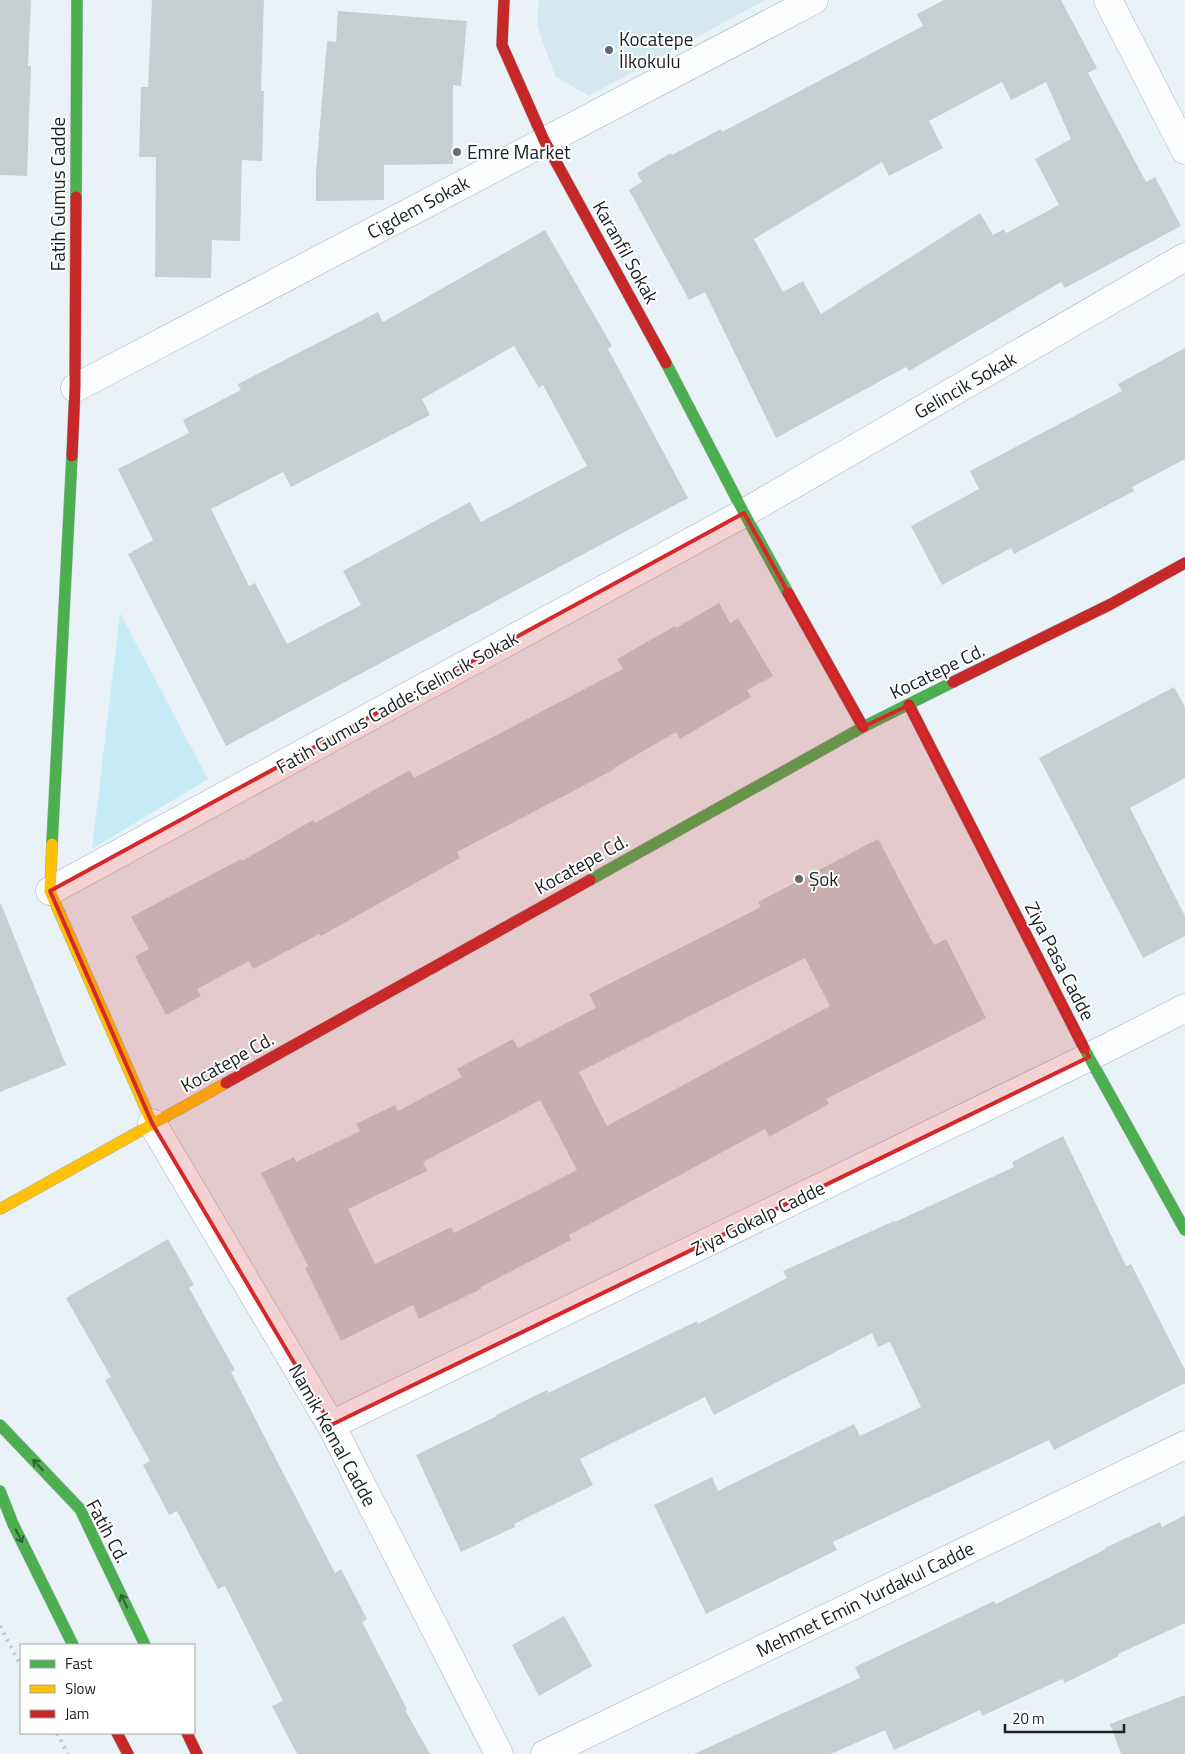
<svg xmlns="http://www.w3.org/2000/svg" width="1185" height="1754" font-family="'Titillium Web',sans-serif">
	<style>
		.built { fill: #d4e9ef }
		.green { fill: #c6ebf7 }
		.building { fill: #c7cfd2; fill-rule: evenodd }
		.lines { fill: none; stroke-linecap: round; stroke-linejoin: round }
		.street-casing { stroke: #a7afb2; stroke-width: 29 }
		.fast-casing { stroke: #a7afb2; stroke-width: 12 }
		.slow-casing { stroke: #a7afb2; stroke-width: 12 }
		.jam-casing { stroke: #a7afb2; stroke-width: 12 }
		.street { stroke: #fcfdfe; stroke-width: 28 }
		.fast { stroke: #4caf50; stroke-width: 11 }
		.slow { stroke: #ffc107; stroke-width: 11 }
		.jam { stroke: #c62828; stroke-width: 11 }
		.rail { stroke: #c7cacb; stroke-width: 4; stroke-dasharray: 2.5 5; stroke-linecap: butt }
		.oneway { stroke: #306037 }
		.marked { fill: #d62828; fill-opacity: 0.2; stroke: #d62828; stroke-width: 4; stroke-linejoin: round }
		.poi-dot { fill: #626a6d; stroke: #fff; stroke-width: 2 }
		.labels { text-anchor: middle; stroke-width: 4; stroke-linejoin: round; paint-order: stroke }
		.poi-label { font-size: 19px; fill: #192022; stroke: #fff; text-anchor: start }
		.street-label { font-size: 19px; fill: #192022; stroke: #fff }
	</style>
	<rect width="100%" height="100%" fill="#e9f3f7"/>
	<path class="built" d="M 539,0 L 765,0 L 589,96 L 555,76 L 537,25 Z"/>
	<path class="green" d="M 120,613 L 208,779 L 92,849 Z"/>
	<g class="building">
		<path d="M 0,0 L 31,0 L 28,66 L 31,66 L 27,176 L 0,175 Z"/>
		<path d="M 152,0 L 264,0 L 261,91 L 264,91 L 262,161 L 242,160 L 240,241 L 212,240 L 211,278 L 155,277 L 156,157 L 139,157 L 141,87 L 148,87 Z"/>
		<path d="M 944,0 L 1061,0 L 1097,68 L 1088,73 L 1146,182 L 1155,177 L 1181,226 L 1065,288 L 1061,282 L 909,371 L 906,367 L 776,438 L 705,292 L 689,300 L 629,190 L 642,182 L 637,173 L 671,153 L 672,155 L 721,129 L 722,132 L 923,26 L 917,14 ZM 1002,82 L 1011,100 L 1046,82 L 1071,139 L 1035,159 L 1059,205 L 1006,233 L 1004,229 L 993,235 L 980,213 L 821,314 L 803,281 L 783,292 L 754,239 L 882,162 L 889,176 L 943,148 L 929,121 Z"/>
		<path d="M 338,11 L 467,21 L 461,86 L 453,85 L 453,164 L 384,165 L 384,200 L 316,201 L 316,172 L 327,41 L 336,42 Z"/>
		<path d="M 545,230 L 612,346 L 608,349 L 688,498 L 226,746 L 128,554 L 153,540 L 118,469 L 189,433 L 183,420 L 241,390 L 238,384 L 378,312 L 383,322 ZM 514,346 L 539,388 L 543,385 L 587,466 L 481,522 L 470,502 L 343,571 L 361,605 L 287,644 L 255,583 L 249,586 L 211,509 L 283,472 L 291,487 L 430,415 L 422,399 Z"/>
		<path d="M 1185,348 L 1185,459 L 1132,487 L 1134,491 L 1014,554 L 1011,548 L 942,585 L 911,526 L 979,489 L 970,471 L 1122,391 L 1118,384 Z"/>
		<path d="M 719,603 L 730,623 L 738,618 L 773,676 L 747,690 L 751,697 L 680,739 L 676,732 L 614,768 L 615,769 L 457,852 L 460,858 L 321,936 L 319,934 L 253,969 L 249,961 L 197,989 L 201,996 L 166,1015 L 135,956 L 149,949 L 131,917 L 241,859 L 242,861 L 313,820 L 315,823 L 410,770 L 414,778 L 623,669 L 617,659 L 675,626 L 676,628 Z"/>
		<path d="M 1174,687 L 1185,707 L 1185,778 L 1130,808 L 1185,916 L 1185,936 L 1143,958 L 1039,758 Z"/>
		<path d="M 878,839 L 934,945 L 946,939 L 986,1018 L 826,1099 L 829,1104 L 769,1137 L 765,1129 L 569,1235 L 571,1240 L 481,1287 L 481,1289 L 419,1319 L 413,1305 L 341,1341 L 305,1268 L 308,1266 L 261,1173 L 294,1157 L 296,1162 L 360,1131 L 356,1124 L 395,1105 L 398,1111 L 462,1077 L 457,1069 L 513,1039 L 518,1048 L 596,1008 L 589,994 L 761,907 L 758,902 ZM 805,958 L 830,1006 L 607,1126 L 579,1072 ZM 540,1100 L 577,1170 L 454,1233 L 451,1227 L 375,1264 L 348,1209 L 427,1171 L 423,1162 Z"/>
		<path d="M 0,904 L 1,904 L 66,1065 L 0,1092 Z"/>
		<path d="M 1063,1136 L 1126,1266 L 1131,1264 L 1185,1370 L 1185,1383 L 1054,1450 L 1049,1440 L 833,1542 L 837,1550 L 706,1614 L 654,1505 L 712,1477 L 718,1491 L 854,1424 L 860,1436 L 921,1407 L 890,1342 L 878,1347 L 872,1333 L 714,1415 L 705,1397 L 580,1459 L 593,1485 L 514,1524 L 515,1527 L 461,1552 L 416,1455 L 497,1416 L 496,1415 L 547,1390 L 548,1393 L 697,1321 L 698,1324 L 787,1278 L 783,1271 L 894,1221 L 895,1222 L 1014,1167 L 1012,1162 Z"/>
		<path d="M 168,1239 L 194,1285 L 189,1288 L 235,1370 L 231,1372 L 335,1573 L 341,1569 L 367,1619 L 362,1622 L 407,1709 L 405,1710 L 430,1754 L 297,1754 L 272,1706 L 283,1701 L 225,1586 L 218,1589 L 177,1511 L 169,1515 L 143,1465 L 150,1461 L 105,1380 L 111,1377 L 66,1298 Z"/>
		<path d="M 1185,1515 L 1185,1623 L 1118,1654 L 1119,1656 L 1065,1683 L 1062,1679 L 982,1716 L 980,1710 L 894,1750 L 885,1730 L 831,1754 L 694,1754 L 860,1678 L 855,1667 L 994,1601 L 996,1604 L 1106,1549 L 1105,1548 L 1160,1522 L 1162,1527 Z"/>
		<path d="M 564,1616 L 592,1666 L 539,1696 L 512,1645 Z"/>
		<path d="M 1185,1695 L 1185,1754 L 1121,1754 L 1110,1724 Z"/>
	</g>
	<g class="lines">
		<defs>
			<g id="street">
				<path d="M 1108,0 L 1185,150"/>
				<path d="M 75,388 L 814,0"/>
				<path d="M 50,891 L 744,513 L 1185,257"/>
				<path d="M 152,1123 L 331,1425 L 499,1754"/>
				<path d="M 331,1425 L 1089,1057 L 1185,1008"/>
				<path d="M 545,1754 L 1185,1445"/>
			</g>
			<g id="fast">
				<path d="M 76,197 L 77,0"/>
				<path d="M 666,363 L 744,513 L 788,593"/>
				<path d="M 52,844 L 72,456"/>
				<path d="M 590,880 L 863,727 L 953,682"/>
				<path d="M 1084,1048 L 1185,1230"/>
				<path d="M 0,1425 L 80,1509 L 145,1645"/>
				<path d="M 0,1491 L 13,1524 L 73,1645"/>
			</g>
			<g id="slow">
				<path d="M 52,844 L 50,891 L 152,1123"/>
				<path d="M 0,1209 L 226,1083"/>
			</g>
			<g id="jam">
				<path d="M 504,0 L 502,45 L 544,140 L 666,363"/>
				<path d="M 72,456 L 75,388 L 76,197"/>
				<path d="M 788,593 L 863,727"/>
				<path d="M 953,682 L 1111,604 L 1185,563"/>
				<path d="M 909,705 L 1084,1048"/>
				<path d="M 226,1083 L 590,880"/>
				<path d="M 117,1733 L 128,1754"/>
				<path d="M 187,1733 L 197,1754"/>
			</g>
		</defs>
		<use href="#street" class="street-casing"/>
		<use href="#fast" class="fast-casing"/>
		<use href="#slow" class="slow-casing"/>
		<use href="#jam" class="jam-casing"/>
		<use href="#street" class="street"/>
		<use href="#fast" class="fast"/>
		<use href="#slow" class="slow"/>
		<use href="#jam" class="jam"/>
		<g class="rail">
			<path d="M 0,1626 L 21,1666"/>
			<path d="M 57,1733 L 68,1754"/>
		</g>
	</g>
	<defs><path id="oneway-shaft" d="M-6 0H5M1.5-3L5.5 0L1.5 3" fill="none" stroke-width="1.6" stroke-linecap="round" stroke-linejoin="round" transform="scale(1.25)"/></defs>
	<g class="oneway">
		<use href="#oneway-shaft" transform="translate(38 1465) rotate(-133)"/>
		<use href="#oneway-shaft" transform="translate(19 1536) rotate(63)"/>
		<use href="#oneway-shaft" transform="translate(124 1601) rotate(-116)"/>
	</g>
	<path class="marked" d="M 744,513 L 863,727 L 909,705 L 1089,1057 L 331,1425 L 152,1123 L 50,891 Z"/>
	<g class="poi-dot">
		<circle cx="609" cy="50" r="5"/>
		<circle cx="457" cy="152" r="5"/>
		<circle cx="799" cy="879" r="5"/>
	</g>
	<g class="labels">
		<g class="poi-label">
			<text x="619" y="46">Kocatepe<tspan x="619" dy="22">İlkokulu</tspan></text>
			<text x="467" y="159">Emre Market</text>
			<text x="809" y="886">Şok</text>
		</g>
		<g class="street-label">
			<text transform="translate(58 194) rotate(-90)" y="7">Fatih Gumus Cadde</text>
			<text transform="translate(418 207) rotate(-28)" y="7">Cigdem Sokak</text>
			<text transform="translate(626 252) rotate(61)" y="7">Karanfil Sokak</text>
			<text transform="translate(965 385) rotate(-30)" y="7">Gelincik Sokak</text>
			<text transform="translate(937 671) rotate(-26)" y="7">Kocatepe Cd.</text>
			<text transform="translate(397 702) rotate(-29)" y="7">Fatih Gumus Cadde;Gelincik Sokak</text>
			<text transform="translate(581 864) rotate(-29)" y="7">Kocatepe Cd.</text>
			<text transform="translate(1060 961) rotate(63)" y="7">Ziya Pasa Cadde</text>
			<text transform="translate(227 1062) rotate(-29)" y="7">Kocatepe Cd.</text>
			<text transform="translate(758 1218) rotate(-26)" y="7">Ziya Gokalp Cadde</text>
			<text transform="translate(333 1435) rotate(61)" y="7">Namik Kemal Cadde</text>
			<text transform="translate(108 1531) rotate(62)" y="7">Fatih Cd.</text>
			<text transform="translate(865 1599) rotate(-26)" y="7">Mehmet Emin Yurdakul Cadde</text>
		</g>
	</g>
	<rect x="20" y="1644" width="175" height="90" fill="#ffffff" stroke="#a3a6a7"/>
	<rect x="30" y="1660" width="25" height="8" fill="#4caf50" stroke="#a3a6a7"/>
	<text x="65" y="1669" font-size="15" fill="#192022">Fast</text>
	<rect x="30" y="1685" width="25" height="8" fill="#ffc107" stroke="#a3a6a7"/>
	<text x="65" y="1694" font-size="15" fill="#192022">Slow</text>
	<rect x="30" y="1710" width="25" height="8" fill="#c62828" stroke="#a3a6a7"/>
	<text x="65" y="1719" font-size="15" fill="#192022">Jam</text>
	<path d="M1005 1724v8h119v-8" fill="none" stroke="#192022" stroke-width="2.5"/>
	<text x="1012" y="1724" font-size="15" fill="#192022" stroke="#ffffff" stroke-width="4" paint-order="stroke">20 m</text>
</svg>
